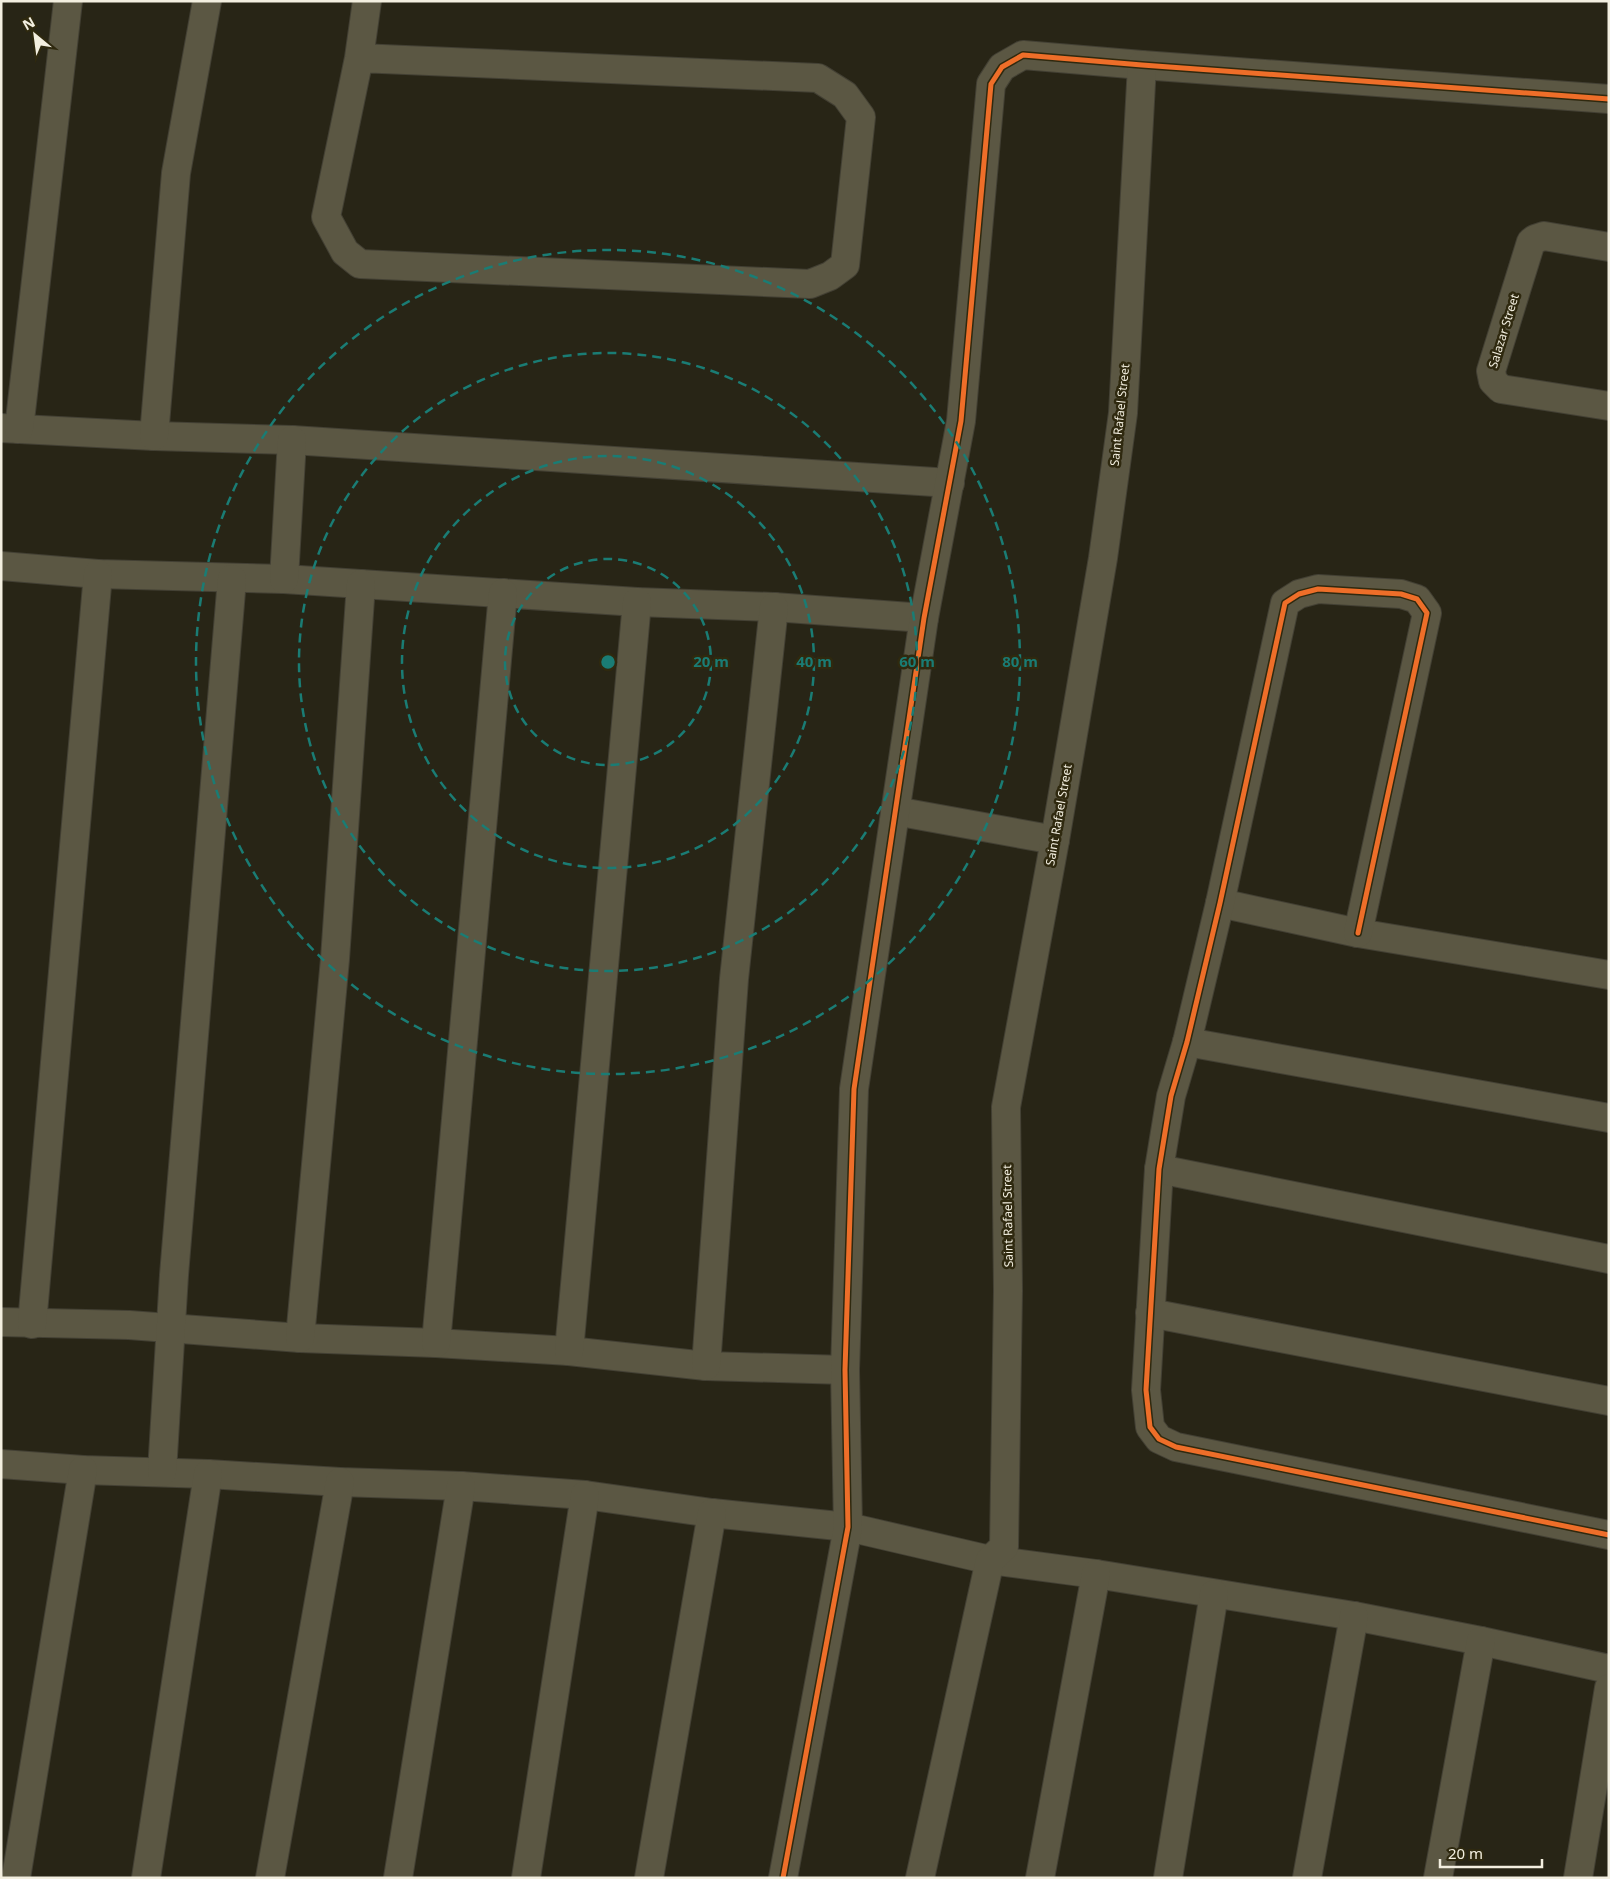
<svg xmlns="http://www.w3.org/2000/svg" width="1610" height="1879" font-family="'Noto Sans',sans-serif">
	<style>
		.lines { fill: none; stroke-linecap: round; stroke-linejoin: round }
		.minor-casing { stroke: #434034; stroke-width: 30 }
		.minor { stroke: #5b5743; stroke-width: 28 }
		.cycleway-casing { stroke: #2f290f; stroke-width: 8 }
		.cycleway { stroke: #ee6e29; stroke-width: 5 }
		.ring { fill: none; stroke: #1a7c74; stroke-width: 2.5; stroke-dasharray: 9 6 }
		.labels { text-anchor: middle; stroke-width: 5; stroke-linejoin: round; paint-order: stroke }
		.street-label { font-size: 12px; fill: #f3efe0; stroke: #2f290f }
		.centre { fill: #1a7c74; stroke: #2f290f; stroke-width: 2.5 }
		.ring-label { font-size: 15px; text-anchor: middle; font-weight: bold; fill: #1a7c74; stroke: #2f290f; stroke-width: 5; stroke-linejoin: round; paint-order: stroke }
	</style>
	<rect width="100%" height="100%" fill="#282516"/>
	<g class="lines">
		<defs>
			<g id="minor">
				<path d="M 359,58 L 818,78 L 845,95 L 861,117 L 845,265 L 830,276 L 810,284 L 360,264 L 345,252 L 326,217 L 359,58 L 367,1"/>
				<path d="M 1609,247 L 1544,236 L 1535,239 L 1531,242 L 1491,371 L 1493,381 L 1501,389 L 1609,406"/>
				<path d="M 1,428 L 154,436 L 292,440 L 950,483"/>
				<path d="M 19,429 L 68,1"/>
				<path d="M 154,436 L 176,173 L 207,1"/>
				<path d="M 1,566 L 98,574 L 284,579 L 637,602 L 774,607 L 924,618"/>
				<path d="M 284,579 L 292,440"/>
				<path d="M 895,811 L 1055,840"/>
				<path d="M 1220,903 L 1358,933 L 1609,975"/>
				<path d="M 1358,933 L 1427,613 L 1417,599 L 1401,594 L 1318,589 L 1299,594 L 1285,603 L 1220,903 L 1187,1042 L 1171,1096 L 1159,1169 L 1146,1390 L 1150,1427 L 1159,1439 L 1176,1447 L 1609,1535"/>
				<path d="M 1187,1042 L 1609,1118"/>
				<path d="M 1159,1169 L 1609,1259"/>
				<path d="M 1150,1313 L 1609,1401"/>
				<path d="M 1,1322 L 129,1325 L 300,1338 L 436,1343 L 569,1351 L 706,1366 L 845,1370"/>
				<path d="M 32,1324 L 98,574"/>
				<path d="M 300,1338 L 335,959 L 361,584"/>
				<path d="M 436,1343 L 503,593"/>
				<path d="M 569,1351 L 637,602"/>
				<path d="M 706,1366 L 734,979 L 774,607"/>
				<path d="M 1,1464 L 83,1470 L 208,1474 L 340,1482 L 461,1486 L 585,1495 L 712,1513 L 848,1527 L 990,1560 L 1096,1574 L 1354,1616 L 1481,1641 L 1609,1669"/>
				<path d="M 162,1472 L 174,1275 L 232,579"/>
				<path d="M 16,1878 L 83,1470"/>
				<path d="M 146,1878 L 208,1474"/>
				<path d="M 270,1878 L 340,1482"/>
				<path d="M 398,1878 L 461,1486"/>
				<path d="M 526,1878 L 585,1495"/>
				<path d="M 649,1878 L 712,1513"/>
				<path d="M 783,1878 L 848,1527 L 845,1370 L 854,1089 L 924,618 L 961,421 L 991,84 L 1002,67 L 1023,55 L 1142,65 L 1609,99"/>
				<path d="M 920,1878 L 990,1560 L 1004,1547 L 1008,1291 L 1006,1107 L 1055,840 L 1103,558 L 1123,413 L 1142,65"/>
				<path d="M 1040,1878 L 1096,1574"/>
				<path d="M 1168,1878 L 1214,1594"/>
				<path d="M 1307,1878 L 1354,1616"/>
				<path d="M 1438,1878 L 1481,1641"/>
				<path d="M 1578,1878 L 1609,1688"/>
			</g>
		</defs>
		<use href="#minor" class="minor-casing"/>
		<use href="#minor" class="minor"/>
		<defs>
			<g id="cycleway">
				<path d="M 1358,933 L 1427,613 L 1417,599 L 1401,594 L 1318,589 L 1299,594 L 1285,603 L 1220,903 L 1187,1042 L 1171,1096 L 1159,1169 L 1146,1390 L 1150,1427 L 1159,1439 L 1176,1447 L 1609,1535"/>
				<path d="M 783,1878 L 848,1527 L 845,1370 L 854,1089 L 924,618 L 961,421 L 991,84 L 1002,67 L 1023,55 L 1142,65 L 1609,99"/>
			</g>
		</defs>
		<use href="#cycleway" class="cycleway-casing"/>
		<use href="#cycleway" class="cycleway"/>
	</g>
	<g class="ring">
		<circle cx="608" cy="662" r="103"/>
		<circle cx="608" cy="662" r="206"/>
		<circle cx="608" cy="662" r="309"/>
		<circle cx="608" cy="662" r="412"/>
	</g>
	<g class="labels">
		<g class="street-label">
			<text transform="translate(1504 331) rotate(-73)" y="4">Salazar Street</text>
			<text transform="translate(1120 415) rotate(-84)" y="4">Saint Rafael Street</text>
			<text transform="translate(1059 815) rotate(-80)" y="4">Saint Rafael Street</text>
			<text transform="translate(1008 1216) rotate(-91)" y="4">Saint Rafael Street</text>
		</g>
	</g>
	<circle cx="608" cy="662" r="8" class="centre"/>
	<g class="ring-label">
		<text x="711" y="667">20 m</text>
		<text x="814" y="667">40 m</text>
		<text x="917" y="667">60 m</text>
		<text x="1020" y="667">80 m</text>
	</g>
	<rect width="1610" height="1879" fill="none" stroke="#f3efe0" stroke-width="5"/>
	<g transform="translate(35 35) rotate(331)" stroke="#2f290f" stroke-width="4" paint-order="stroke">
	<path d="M0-4L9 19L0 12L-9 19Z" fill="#f3efe0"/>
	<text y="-8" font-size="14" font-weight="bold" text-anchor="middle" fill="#f3efe0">N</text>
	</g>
	<path d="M1440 1859v8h102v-8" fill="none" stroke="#f3efe0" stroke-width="2.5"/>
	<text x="1448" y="1859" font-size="15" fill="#f3efe0" stroke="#2f290f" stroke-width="4" paint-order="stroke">20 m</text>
</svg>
